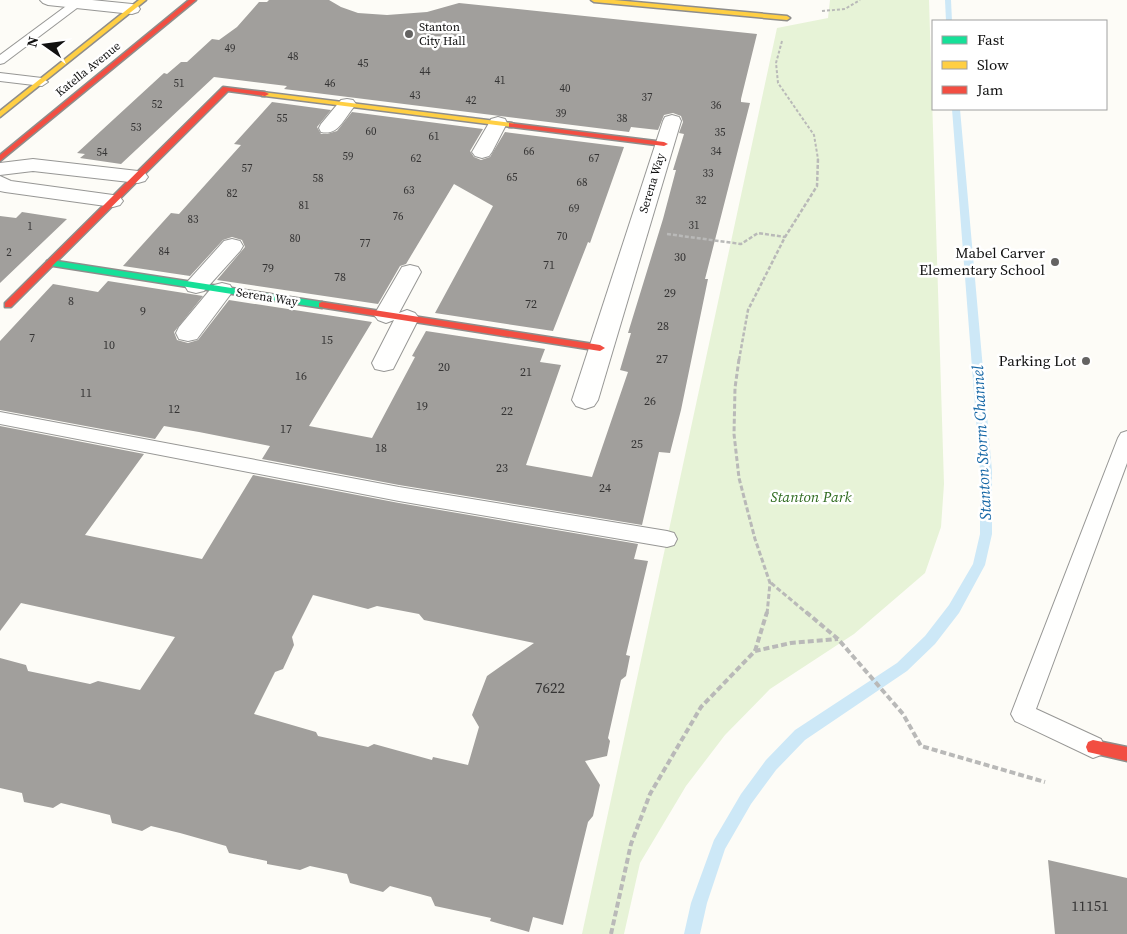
<svg xmlns="http://www.w3.org/2000/svg" width="1127" height="934" font-family="'Source Serif 4',serif">
	<style>
		.green { fill: #e7f3d7 }
		.lines { fill: none; stroke-linecap: round; stroke-linejoin: round }
		.stream { fill: #cde8f7; fill-rule: evenodd }
		.building { fill: #a19f9c; fill-rule: evenodd }
		.lane-casing { stroke: #979795; stroke-width: 2 }
		.street-casing { stroke: #979795; stroke-width: 2 }
		.fast-casing { stroke: #8e8d8b; stroke-width: 3 }
		.slow-casing { stroke: #8e8d8b; stroke-width: 3 }
		.jam-casing { stroke: #8e8d8b; stroke-width: 3 }
		.path-far3 { stroke: #b9b9b8; stroke-width: 2; stroke-dasharray: 3 2; stroke-linecap: butt }
		.path-far2 { stroke: #b9b9b8; stroke-width: 2.5; stroke-dasharray: 4 2; stroke-linecap: butt }
		.path-far1 { stroke: #b9b9b8; stroke-width: 3; stroke-dasharray: 5 2.5; stroke-linecap: butt }
		.path { stroke: #b9b9b8; stroke-width: 4; stroke-dasharray: 6 3; stroke-linecap: butt }
		.lane { fill: #fffffe; fill-rule: evenodd }
		.street { fill: #fffffe; fill-rule: evenodd }
		.fast { fill: #16e098; fill-rule: evenodd }
		.slow { fill: #ffcf43; fill-rule: evenodd }
		.jam { fill: #f24e42; fill-rule: evenodd }
		.poi-dot { fill: #646362; stroke: #fff; stroke-width: 2 }
		.labels { text-anchor: middle; stroke-width: 5; stroke-linejoin: round; paint-order: stroke }
		.far-number-label { font-size: 11px; fill: #353434 }
		.far-poi-label { font-size: 12px; fill: #111; stroke: #fff; text-anchor: start }
		.far-street-label { font-size: 12px; fill: #111; stroke: #fff }
		.number-label { font-size: 12px; fill: #353434 }
		.poi-label { font-size: 15px; fill: #111; stroke: #fff; text-anchor: end }
		.park-label { font-size: 15px; font-style: italic; fill: #2f6b1f; stroke: #fff }
		.near-number-label { font-size: 15px; fill: #353434 }
		.water-label { font-size: 16px; font-style: italic; fill: #1768a6; stroke: #fff }
	</style>
	<rect width="100%" height="100%" fill="#fdfcf7"/>
	<path class="green" d="M 830,0 L 929,0 L 944,484 L 941,527 L 925,573 L 854,634 L 770,689 L 725,735 L 686,786 L 640,863 L 624,934 L 582,934 L 777,28 L 828,18 Z"/>
	<g class="lines">
		<g class="stream">
			<path d="M 945,0 L 951,0 L 952,21 L 946,21 Z"/>
			<path d="M 952,109 L 960,109 L 992,471 L 992,534 L 985,565 L 959,613 L 935,644 L 907,671 L 805,740 L 776,770 L 751,804 L 725,849 L 707,903 L 700,934 L 684,934 L 691,903 L 714,840 L 741,794 L 766,760 L 795,730 L 897,663 L 925,636 L 949,605 L 973,564 L 980,534 L 980,471 Z"/>
		</g>
	</g>
	<g class="building">
		<path d="M 269,0 L 329,0 L 341,7 L 358,13 L 387,15 L 427,12 L 459,3 L 757,34 L 741,99 L 741,102 L 750,103 L 705,279 L 708,279 L 681,410 L 670,453 L 659,452 L 642,525 L 399,485 L 262,459 L 270,446 L 199,432 L 164,426 L 155,439 L 0,410 L 0,341 L 53,284 L 98,292 L 108,281 L 203,296 L 174,332 L 177,340 L 188,343 L 198,340 L 229,300 L 372,322 L 309,426 L 372,438 L 415,357 L 412,356 L 426,331 L 545,349 L 540,362 L 561,365 L 526,465 L 592,477 L 628,372 L 620,370 L 631,333 L 628,333 L 663,219 L 676,170 L 673,170 L 684,134 L 679,133 L 683,122 L 681,116 L 673,113 L 664,115 L 658,130 L 631,127 L 629,132 L 284,89 L 287,86 L 214,77 L 121,164 L 80,158 L 85,154 L 77,153 L 164,73 L 167,74 L 181,62 L 187,62 L 212,39 L 219,40 L 237,27 L 259,2 L 267,2 Z"/>
		<path d="M 272,102 L 331,110 L 317,127 L 321,134 L 327,134 L 337,131 L 352,112 L 483,129 L 470,151 L 474,157 L 481,160 L 490,157 L 505,132 L 624,147 L 590,243 L 588,242 L 553,331 L 435,313 L 493,206 L 454,184 L 406,264 L 400,266 L 378,304 L 217,280 L 245,247 L 242,240 L 232,237 L 223,240 L 190,276 L 123,266 L 171,213 L 179,214 L 241,145 L 234,144 Z"/>
		<path d="M 22,212 L 67,219 L 0,283 L 0,216 L 16,218 Z"/>
		<path d="M 0,426 L 144,454 L 85,535 L 202,559 L 253,475 L 399,503 L 638,544 L 634,559 L 648,561 L 626,655 L 630,656 L 626,676 L 621,680 L 608,738 L 610,741 L 607,756 L 585,761 L 600,785 L 593,816 L 588,822 L 563,925 L 533,917 L 529,932 L 490,921 L 491,918 L 435,906 L 431,897 L 390,886 L 383,892 L 350,883 L 347,874 L 310,866 L 300,870 L 267,864 L 267,861 L 229,853 L 226,846 L 180,833 L 151,826 L 142,831 L 112,823 L 110,815 L 61,803 L 53,808 L 24,802 L 22,793 L 0,788 L 0,658 L 26,665 L 28,671 L 90,684 L 98,681 L 140,690 L 175,637 L 21,603 L 0,631 ZM 313,595 L 368,609 L 377,606 L 419,614 L 424,620 L 534,643 L 487,676 L 472,715 L 479,727 L 468,765 L 433,757 L 432,760 L 374,744 L 368,747 L 318,736 L 316,732 L 254,714 L 275,672 L 283,669 L 294,645 L 292,637 Z"/>
		<path d="M 1048,860 L 1127,878 L 1127,934 L 1055,934 Z"/>
	</g>
	<g class="lines">
		<defs>
			<g id="lane">
				<path d="M 78,0 L 82,3 L 81,5 L 4,63 L 0,64 L 0,55 L 73,1 Z"/>
				<path d="M 0,73 L 42,78 L 48,82 L 42,86 L 0,81 Z"/>
				<path d="M 0,412 L 399,487 L 667,531 L 674,533 L 677,539 L 674,545 L 667,547 L 399,501 L 0,424 Z"/>
				<path d="M 1127,431 L 1127,463 L 1036,709 L 1101,739 L 1105,747 L 1101,755 L 1093,758 L 1015,721 L 1011,714 L 1118,438 L 1121,433 Z"/>
			</g>
			<g id="street">
				<path d="M 40,0 L 92,0 L 132,4 L 138,6 L 140,9 L 138,12 L 132,14 L 48,5 L 43,3 Z"/>
				<path d="M 347,99 L 353,100 L 356,104 L 353,108 C 344,119 338,136 321,132 L 319,128 L 321,124 L 341,100 Z"/>
				<path d="M 672,115 L 679,117 L 681,121 L 598,400 L 594,406 L 585,409 L 576,406 L 572,400 L 663,121 L 665,117 Z"/>
				<path d="M 498,117 L 505,119 L 507,123 L 492,152 L 489,156 L 482,158 L 475,156 L 472,152 L 489,123 L 491,119 Z"/>
				<path d="M 33,159 L 138,171 L 145,173 L 148,177 L 145,181 L 138,183 L 33,171 L 0,175 L 0,163 Z"/>
				<path d="M 0,176 L 11,181 L 113,195 L 120,197 L 123,201 L 120,205 L 113,207 L 5,192 L 0,191 Z"/>
				<path d="M 232,239 L 240,241 L 243,246 L 240,251 L 204,291 L 196,293 L 188,291 L 185,286 L 188,281 L 224,241 Z"/>
				<path d="M 410,265 L 418,267 L 421,272 L 399,313 L 407,310 L 415,313 L 419,318 L 393,369 L 384,371 L 375,369 L 372,363 L 394,320 L 386,323 L 378,320 L 374,315 L 402,267 Z"/>
				<path d="M 222,283 L 230,285 L 233,290 L 230,295 L 197,339 L 188,341 L 179,339 L 176,333 L 179,327 L 214,285 Z"/>
			</g>
			<path id="fast" d="M 50,260 L 322,302 L 327,305 L 322,308 L 47,265 L 47,261 Z"/>
			<g id="slow">
				<path d="M 139,0 L 146,0 L 0,117 L 0,111 Z"/>
				<path d="M 591,0 L 614,0 L 787,16 L 790,18 L 787,20 L 594,2 Z"/>
				<path d="M 262,92 L 512,123 L 516,125 L 512,127 L 265,96 L 262,96 Z"/>
			</g>
			<g id="jam">
				<path d="M 189,0 L 196,0 L 0,161 L 0,155 Z"/>
				<path d="M 223,87 L 265,92 L 269,94 L 265,96 L 228,91 L 11,307 L 5,307 L 5,303 Z"/>
				<path d="M 509,123 L 664,142 L 668,144 L 664,146 L 512,127 L 509,127 Z"/>
				<path d="M 322,302 L 600,345 L 605,348 L 600,351 L 319,307 L 319,303 Z"/>
				<path d="M 1093,740 L 1127,747 L 1127,761 L 1088,752 L 1086,747 L 1088,742 Z"/>
			</g>
		</defs>
		<use href="#lane" class="lane-casing"/>
		<use href="#street" class="street-casing"/>
		<use href="#fast" class="fast-casing"/>
		<use href="#slow" class="slow-casing"/>
		<use href="#jam" class="jam-casing"/>
		<g class="path-far3">
			<path d="M 822,11 L 845,9 L 860,0"/>
			<path d="M 782,41 L 776,63 L 778,83 L 814,135 L 818,159"/>
		</g>
		<g class="path-far2">
			<path d="M 667,234 L 741,244 L 758,233 L 785,237"/>
			<path d="M 739,360 L 748,310 L 785,237 L 817,186 L 818,158"/>
		</g>
		<g class="path-far1">
			<path d="M 739,359 L 735,388 L 734,434 L 739,478 L 755,539 L 770,583 L 767,614"/>
			<path d="M 771,583 L 808,614"/>
		</g>
		<g class="path">
			<path d="M 806,612 L 838,639 L 903,714 L 921,746 L 1045,782"/>
			<path d="M 755,651 L 767,612"/>
			<path d="M 611,934 L 631,844 L 650,794 L 701,707 L 755,651 L 791,643 L 838,639"/>
		</g>
		<use href="#lane" class="lane"/>
		<use href="#street" class="street"/>
		<use href="#fast" class="fast"/>
		<use href="#slow" class="slow"/>
		<use href="#jam" class="jam"/>
	</g>
	<g class="poi-dot">
		<circle cx="409" cy="34" r="5"/>
		<circle cx="1055" cy="262" r="5"/>
		<circle cx="1086" cy="361" r="5"/>
	</g>
	<g class="labels">
		<g class="far-number-label">
			<text x="230" y="52">49</text>
			<text x="293" y="60">48</text>
			<text x="363" y="67">45</text>
			<text x="425" y="75">44</text>
			<text x="500" y="84">41</text>
			<text x="179" y="87">51</text>
			<text x="330" y="87">46</text>
			<text x="565" y="92">40</text>
			<text x="415" y="99">43</text>
			<text x="647" y="101">37</text>
			<text x="471" y="104">42</text>
			<text x="157" y="108">52</text>
			<text x="716" y="109">36</text>
			<text x="561" y="117">39</text>
			<text x="282" y="122">55</text>
			<text x="622" y="122">38</text>
			<text x="136" y="131">53</text>
			<text x="371" y="135">60</text>
			<text x="720" y="136">35</text>
			<text x="434" y="140">61</text>
			<text x="529" y="155">66</text>
			<text x="716" y="155">34</text>
			<text x="102" y="156">54</text>
			<text x="348" y="160">59</text>
			<text x="416" y="162">62</text>
			<text x="594" y="162">67</text>
			<text x="247" y="172">57</text>
			<text x="708" y="177">33</text>
			<text x="512" y="181">65</text>
			<text x="318" y="182">58</text>
			<text x="582" y="186">68</text>
			<text x="409" y="194">63</text>
			<text x="232" y="197">82</text>
			<text x="701" y="204">32</text>
			<text x="304" y="209">81</text>
			<text x="574" y="212">69</text>
			<text x="398" y="220">76</text>
			<text x="193" y="223">83</text>
			<text x="694" y="229">31</text>
			<text x="30" y="230">1</text>
			<text x="562" y="240">70</text>
			<text x="295" y="242">80</text>
			<text x="365" y="247">77</text>
			<text x="164" y="255">84</text>
			<text x="9" y="256">2</text>
		</g>
		<g class="far-poi-label">
			<text x="419" y="31">Stanton<tspan x="419" dy="14">City Hall</tspan></text>
		</g>
		<g class="far-street-label">
			<text transform="translate(88 69) rotate(-39)" y="4">Katella Avenue</text>
			<text transform="translate(652 183) rotate(-73)" y="4">Serena Way</text>
			<text transform="translate(267 297) rotate(9)" y="4">Serena Way</text>
		</g>
		<g class="number-label">
			<text x="680" y="261">30</text>
			<text x="549" y="269">71</text>
			<text x="268" y="272">79</text>
			<text x="340" y="281">78</text>
			<text x="670" y="297">29</text>
			<text x="71" y="305">8</text>
			<text x="531" y="308">72</text>
			<text x="143" y="315">9</text>
			<text x="663" y="330">28</text>
			<text x="32" y="342">7</text>
			<text x="327" y="344">15</text>
			<text x="109" y="349">10</text>
			<text x="662" y="363">27</text>
			<text x="444" y="371">20</text>
			<text x="526" y="376">21</text>
			<text x="301" y="380">16</text>
			<text x="86" y="397">11</text>
			<text x="650" y="405">26</text>
			<text x="422" y="410">19</text>
			<text x="174" y="413">12</text>
			<text x="507" y="415">22</text>
			<text x="286" y="433">17</text>
			<text x="637" y="448">25</text>
			<text x="381" y="452">18</text>
			<text x="502" y="472">23</text>
			<text x="605" y="492">24</text>
		</g>
		<g class="poi-label">
			<text x="1045" y="258">Mabel Carver<tspan x="1045" dy="17">Elementary School</tspan></text>
			<text x="1076" y="366">Parking Lot</text>
		</g>
		<g class="park-label">
			<text x="811" y="502">Stanton Park</text>
		</g>
		<g class="near-number-label">
			<text x="550" y="693">7622</text>
			<text x="1090" y="911">11151</text>
		</g>
		<g class="water-label">
			<text transform="translate(981 443) rotate(-93)" y="6">Stanton Storm Channel</text>
		</g>
	</g>
	<rect x="932" y="20" width="175" height="90" fill="#ffffff" stroke="#a0a0a0"/>
	<rect x="942" y="36" width="25" height="8" fill="#16e098" stroke="#a0a0a0"/>
	<text x="977" y="45" font-size="15" fill="#111111">Fast</text>
	<rect x="942" y="61" width="25" height="8" fill="#ffcf43" stroke="#a0a0a0"/>
	<text x="977" y="70" font-size="15" fill="#111111">Slow</text>
	<rect x="942" y="86" width="25" height="8" fill="#f24e42" stroke="#a0a0a0"/>
	<text x="977" y="95" font-size="15" fill="#111111">Jam</text>
	<g transform="translate(45 45) rotate(284)" stroke="#ffffff" stroke-width="4" paint-order="stroke">
	<path d="M0-4L9 19L0 12L-9 19Z" fill="#111111"/>
	<text y="-8" font-size="14" font-weight="bold" text-anchor="middle" fill="#111111">N</text>
	</g>
</svg>
